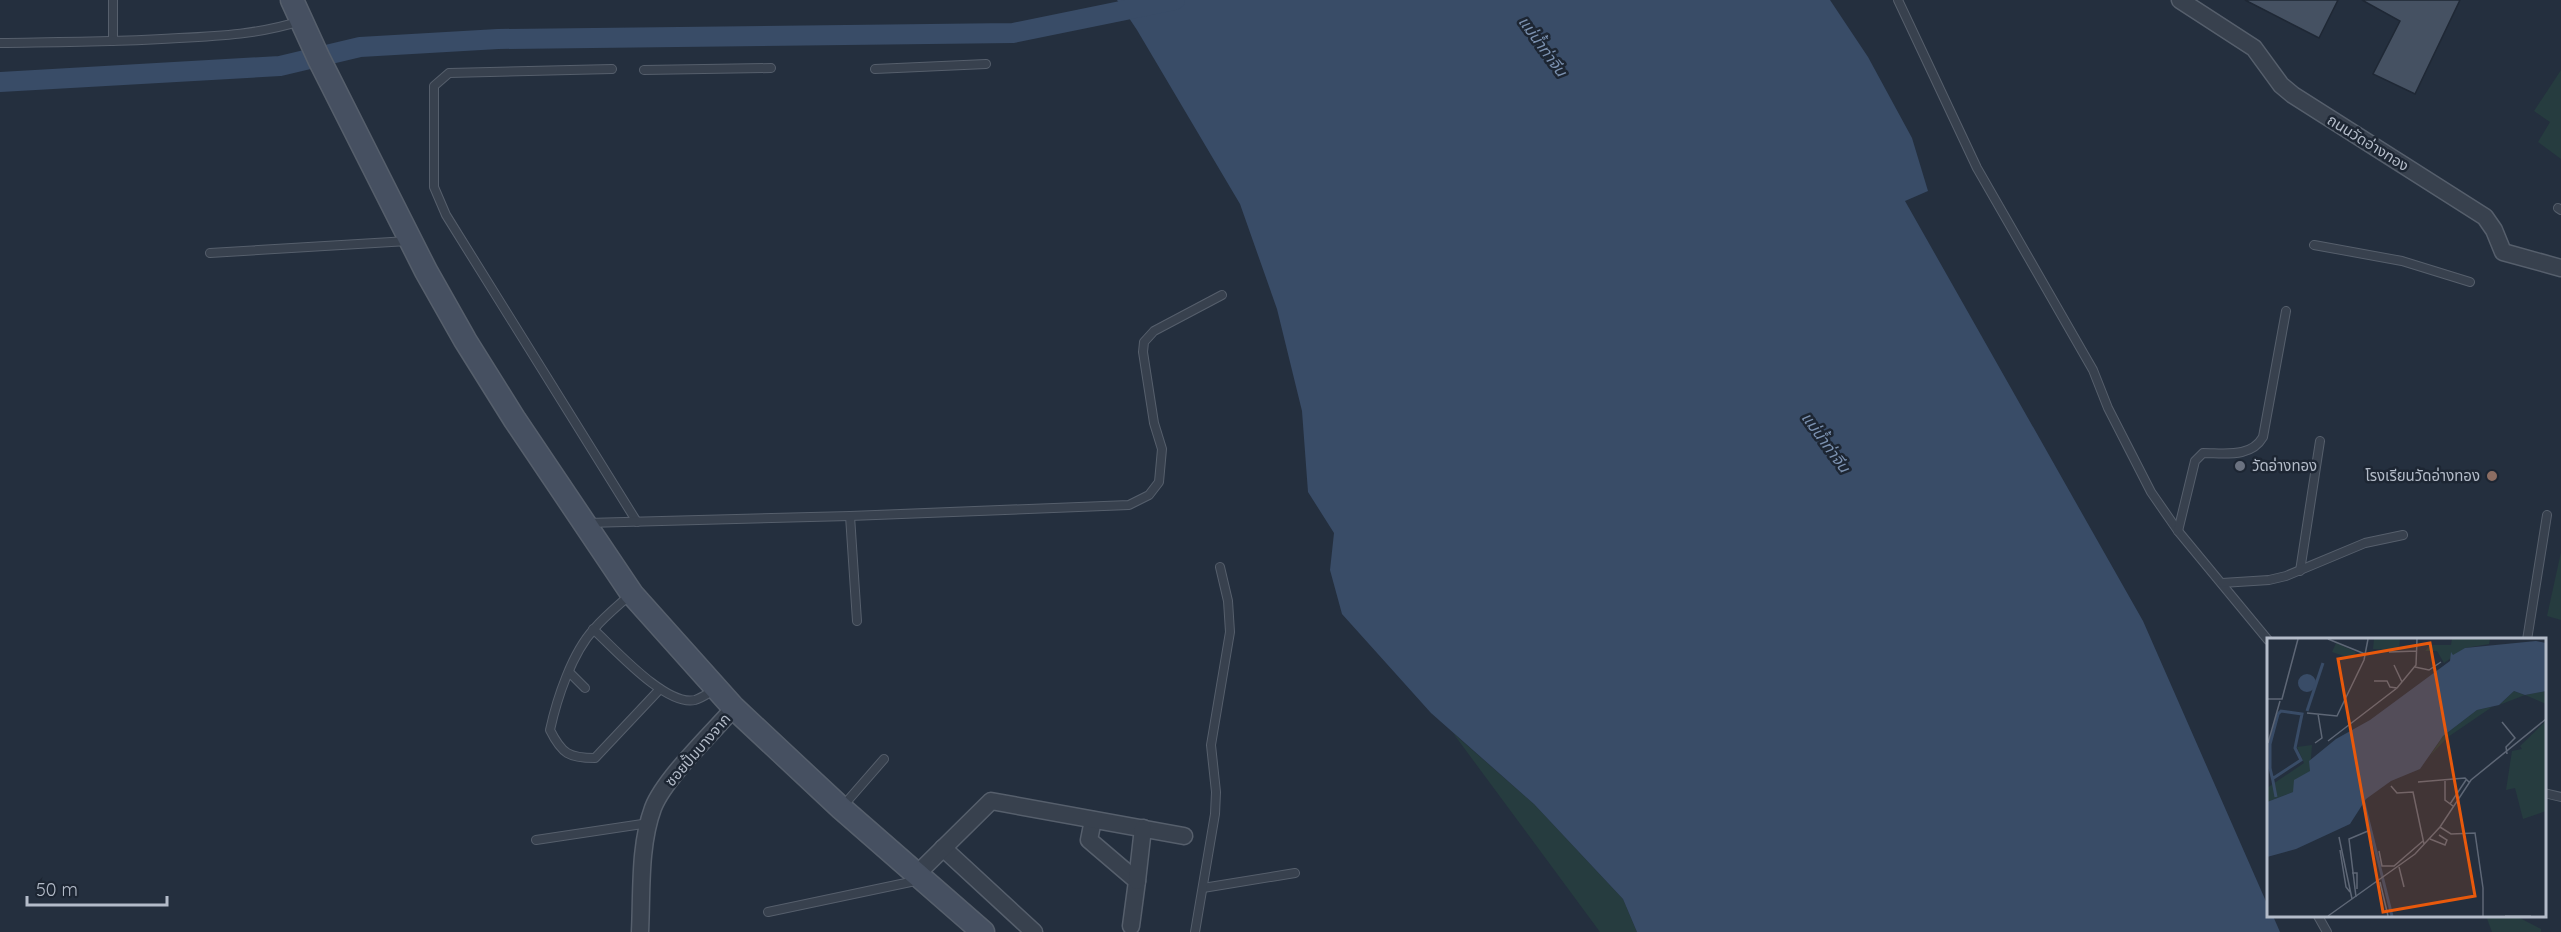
<svg xmlns="http://www.w3.org/2000/svg" width="2561" height="932" font-family="Quicksand,'Noto Sans Thai',sans-serif">
	<style>
		.green { fill: #263c3f }
		.water { fill: #394c67 }
		.lines { fill: none; stroke-linecap: round; stroke-linejoin: round }
		.canal { stroke: #394c67; stroke-width: 20 }
		.building { fill: #455162; stroke: #1f2835; stroke-width: 1.5 }
		.lane-casing { stroke: #565f6c; stroke-width: 10 }
		.street-casing { stroke: #565f6c; stroke-width: 19 }
		.secondary-casing { stroke: #565f6c; stroke-width: 25 }
		.lane { stroke: #38414e; stroke-width: 8 }
		.street { stroke: #38414e; stroke-width: 16 }
		.secondary { stroke: #465061; stroke-width: 22 }
		.worship-dot { fill: #6b7280; stroke: #1d2633; stroke-width: 2 }
		.education-dot { fill: #8d6e63; stroke: #1d2633; stroke-width: 2 }
		.labels { text-anchor: middle; stroke-width: 5; stroke-linejoin: round; paint-order: stroke }
		.street-label { font-size: 15px; fill: #b4bcc9; stroke: #1d2633 }
		.poi-label { font-size: 15px; fill: #b4bcc9; stroke: #1d2633; text-anchor: start }
		.water-label { font-size: 16px; font-style: italic; fill: #7c92b1; stroke: #1d2633 }
		.inset-river { fill: none; stroke: #394c67; stroke-width: 3 }
		.inset-road { fill: none; stroke: #5e6776; stroke-width: 1.5 }
		.view { fill: #e8590c; fill-opacity: 0.15; stroke: #e8590c; stroke-width: 3 }
		.inset-edge { fill: none; stroke: #b4bcc9; stroke-width: 3 }
	</style>
	<rect width="100%" height="100%" fill="#242f3e"/>
	<g class="green">
		<path d="M 2561,70 L 2561,159 L 2538,142 L 2550,122 L 2534,111 Z"/>
		<path d="M 2561,552 L 2561,620 L 2547,616 Z"/>
		<path d="M 1453,733 L 1534,804 L 1623,899 L 1637,932 L 1600,932 Z"/>
		<path d="M 2486,916 L 2516,916 L 2541,929 L 2541,932 L 2492,932 Z"/>
	</g>
	<path class="water" d="M 1117,0 L 1830,0 L 1868,57 L 1912,138 L 1928,191 L 1905,201 L 2143,621 L 2268,906 L 2268,916 L 2273,916 L 2280,932 L 1637,932 L 1623,899 L 1534,804 L 1431,713 L 1342,614 L 1330,570 L 1334,533 L 1308,492 L 1302,411 L 1277,309 L 1240,204 L 1137,30 Z"/>
	<g class="lines">
		<path class="canal" d="M 0,82 L 280,66 L 360,47 L 498,39 L 1013,33 L 1175,0"/>
	</g>
	<g class="building">
		<path d="M 2245,0 L 2338,0 L 2319,38 Z"/>
		<path d="M 2362,0 L 2460,0 L 2415,94 L 2373,74 L 2400,21 Z"/>
	</g>
	<g class="lines">
		<defs>
			<g id="lane">
				<path d="M 1898,0 L 1977,168 L 2093,370 L 2108,408 L 2151,492 L 2178,531 L 2268,640"/>
				<path d="M 113,41 L 113,0"/>
				<path d="M 0,43 C 60,42 119,42 179,38 C 222,36 259,34 301,21"/>
				<path d="M 612,69 L 449,73 L 434,86 L 434,187 L 446,215 L 637,522"/>
				<path d="M 875,69 L 986,64"/>
				<path d="M 644,70 L 771,68"/>
				<path d="M 2558,208 L 2561,210"/>
				<path d="M 2314,245 L 2402,261 L 2470,282"/>
				<path d="M 210,253 L 408,241"/>
				<path d="M 850,516 L 857,621"/>
				<path d="M 587,523 L 850,516 L 1129,505 L 1149,495 L 1159,482 L 1162,449 L 1154,423 L 1143,352 L 1144,342 L 1154,331 L 1222,295"/>
				<path d="M 2178,531 L 2195,461 L 2203,453 C 2225,453 2251,458 2263,437 L 2286,311"/>
				<path d="M 2300,571 L 2320,441"/>
				<path d="M 2222,583 L 2269,580 L 2286,576 L 2365,543 L 2403,535"/>
				<path d="M 631,594 C 619,605 605,616 594,629 C 572,653 557,698 550,730 C 562,754 569,758 595,758 L 660,689"/>
				<path d="M 593,629 C 614,648 666,707 695,700 C 702,698 710,692 716,689"/>
				<path d="M 2527,640 L 2547,515"/>
				<path d="M 570,673 L 585,688"/>
				<path d="M 2544,793 L 2561,797"/>
				<path d="M 843,806 L 884,759"/>
				<path d="M 536,840 L 649,823"/>
				<path d="M 1203,888 L 1295,873"/>
				<path d="M 768,912 L 920,880"/>
				<path d="M 2318,916 L 2327,932"/>
				<path d="M 1195,932 L 1215,814 L 1216,792 L 1211,745 L 1230,632 L 1228,601 L 1220,567"/>
			</g>
			<g id="street">
				<path d="M 2180,0 L 2254,48 L 2281,85 L 2293,95 L 2485,217 L 2494,230 L 2503,252 L 2561,268"/>
				<path d="M 1093,820 L 1089,840 L 1137,881 L 1131,926"/>
				<path d="M 943,848 L 1034,932"/>
				<path d="M 917,874 L 991,801 L 1184,836"/>
				<path d="M 1137,881 L 1143,828"/>
				<path d="M 640,932 C 642,892 639,846 653,808 C 664,779 712,733 734,708"/>
			</g>
			<path id="secondary" d="M 292,0 L 319,59 L 426,271 L 465,340 L 515,420 L 632,594 L 734,708 L 841,808 L 983,932"/>
		</defs>
		<use href="#lane" class="lane-casing"/>
		<use href="#street" class="street-casing"/>
		<use href="#secondary" class="secondary-casing"/>
		<use href="#lane" class="lane"/>
		<use href="#street" class="street"/>
		<use href="#secondary" class="secondary"/>
	</g>
	<circle class="worship-dot" cx="2240" cy="466" r="6"/>
	<circle class="education-dot" cx="2492" cy="476" r="6"/>
	<g class="labels">
		<g class="street-label">
			<text transform="translate(2368 143) rotate(32)" y="5">ถนนวัดอ่างทอง</text>
			<text transform="translate(698 750) rotate(-49)" y="5">ซอยปั้มบางจาก</text>
		</g>
		<g class="poi-label">
			<text x="2252" y="471">วัดอ่างทอง</text>
			<text x="2480" y="481" text-anchor="end">โรงเรียนวัดอ่างทอง</text>
		</g>
		<g class="water-label">
			<text transform="translate(1543 46) rotate(54)" y="6">แม่น้ำท่าจีน</text>
			<text transform="translate(1826 442) rotate(54)" y="6">แม่น้ำท่าจีน</text>
		</g>
	</g>
	<g transform="translate(2267 638)">
		<rect width="279" height="279" fill="#242f3e"/>
		<path d="M 107,1 L 133,1 L 132,12 L 106,11 ZM 185,1 L 223,1 L 222,6 L 198,10 L 177,25 L 170,13 L 158,13 L 163,7 L 184,7 ZM 69,5 L 89,14 L 86,21 L 65,14 ZM 247,53 L 258,57 L 277,53 L 279,66 L 258,57 L 232,67 ZM 225,69 L 181,99 L 163,118 L 176,98 L 210,72 ZM 279,83 L 279,173 L 256,181 L 248,150 L 239,152 L 245,113 L 255,111 L 253,108 ZM 45,107 L 43,133 L 26,154 L 0,164 L 0,150 L 37,125 L 30,109 Z" fill="#263c3f"/>
		<path d="M 269,3 L 279,5 L 279,53 L 258,57 L 247,53 L 232,67 L 210,72 L 176,98 L 153,131 L 124,143 L 99,161 L 83,186 L 29,211 L 0,219 L 0,164 L 26,154 L 27,142 L 43,133 L 42,123 L 69,101 L 103,82 L 183,23 L 184,14 L 186,17 L 198,10 ZM31 45a9 9 0 1 1 18 0a9 9 0 1 1-18 0Z" fill="#394c67"/>
		<path class="inset-river" d="M 40,73 L 56,25M 5,141 L 34,122 L 28,110 L 35,76 L 14,73 L 11,76 L 3,106 L 3,130 L 6,143 L 9,159M 96,161 L 125,278"/>
		<path class="inset-road" d="M 61,1 L 98,16M 122,14 L 150,13M 127,27 L 135,44M 148,29 L 162,32 L 174,24M 107,43 L 120,43 L 123,49 L 130,50M 0,61 L 15,61 L 31,1M 40,75 L 70,78 L 97,22 L 101,1M 235,84 L 248,100 L 239,109 L 240,116M 61,103 L 130,50 L 149,27 L 150,1M 1,105 L 13,63M 48,105 L 55,100 L 51,76M 178,143 L 178,162 L 186,168M 151,144 L 198,140 L 202,144M 124,148 L 130,155 L 146,154 L 157,206M 183,166 L 199,142M 173,189 L 184,196 L 208,195 L 216,250 L 216,278M 72,199 L 85,261M 163,201 L 178,207 L 180,202 L 172,197M 73,212 L 79,249 L 83,254M 112,213 L 115,228 L 127,228 L 156,203M 132,229 L 137,249M 85,235 L 90,235 L 90,251M 113,244 L 121,278M 89,259 L 82,201 L 101,193M 61,278 L 148,216 L 173,189 L 204,142 L 279,81M 238,278 L 264,278"/>
		<path class="view" d="M 163,5 L 208,258 L 116,274 L 71,21 Z"/>
		<rect width="279" height="279" class="inset-edge"/>
	</g>
	<path d="M27 896v9h140v-9" fill="none" stroke="#b4bcc9" stroke-width="3"/>
	<text x="36" y="896" font-size="18" fill="#b4bcc9" stroke="#1d2633" stroke-width="4.5" paint-order="stroke">50 m</text>
</svg>
